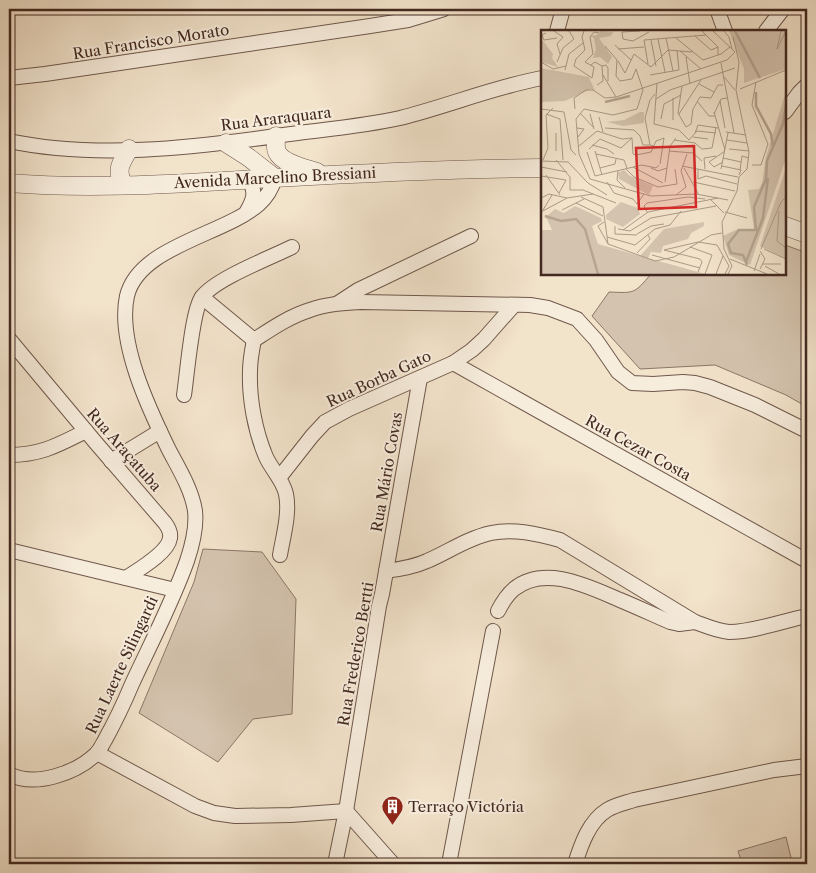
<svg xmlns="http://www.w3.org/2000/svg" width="816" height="873" font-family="'Libre Caslon Text',serif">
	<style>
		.green { fill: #d4c3ae; stroke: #8c7667 }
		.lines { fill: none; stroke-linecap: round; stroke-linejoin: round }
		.minor-casing { stroke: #6f584b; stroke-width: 16 }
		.tertiary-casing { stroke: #6f584b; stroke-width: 19 }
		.minor { stroke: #f7eddd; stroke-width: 14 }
		.tertiary { stroke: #f7eddd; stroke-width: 18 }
		.labels { text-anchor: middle; stroke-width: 4; stroke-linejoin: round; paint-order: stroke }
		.street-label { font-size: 15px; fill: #432920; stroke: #f7eddd }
		.poi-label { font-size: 15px; fill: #432920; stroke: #f7eddd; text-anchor: start }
		.inset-river { fill: none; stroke: #b6a491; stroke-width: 2.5 }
		.inset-road { fill: none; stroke: #ac9987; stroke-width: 1 }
		.view { fill: #d62828; fill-opacity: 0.15; stroke: #d62828; stroke-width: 2.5 }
		.inset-edge { fill: none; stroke: #432920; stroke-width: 2.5 }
	</style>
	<rect width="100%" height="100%" fill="#f2e3cb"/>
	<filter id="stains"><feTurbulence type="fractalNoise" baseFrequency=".004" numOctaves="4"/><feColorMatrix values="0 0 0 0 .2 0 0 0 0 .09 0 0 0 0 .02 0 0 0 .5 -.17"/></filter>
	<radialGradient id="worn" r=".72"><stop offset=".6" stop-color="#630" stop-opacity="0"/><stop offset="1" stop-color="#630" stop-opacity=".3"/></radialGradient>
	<g class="green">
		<path d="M 785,245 L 807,253 L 807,407 L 786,395 L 715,365 L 640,369 L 592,316 L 609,292 C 635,293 634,294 651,274 L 785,274 Z"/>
		<path d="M 203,549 L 262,552 L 296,599 L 292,714 L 253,719 L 218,762 L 139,713 L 194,582 Z"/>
		<path d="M 786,837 L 792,862 L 785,864 L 742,864 L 738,851 Z"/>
	</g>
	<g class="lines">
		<defs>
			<g id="minor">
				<path d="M 717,9 L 725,31"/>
				<path d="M 557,31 L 563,9"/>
				<path d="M 766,31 L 783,9"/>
				<path d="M 9,78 L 45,74 L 370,26 L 408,20 L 444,9"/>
				<path d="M 785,112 L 799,93 L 807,85"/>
				<path d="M 9,141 C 94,159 191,148 276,136 C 317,130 360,127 400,118 C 448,106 494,87 542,78"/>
				<path d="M 247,211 C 254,199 256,192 249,180"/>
				<path d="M 202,297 L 254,340"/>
				<path d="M 338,303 L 358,290 L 471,236"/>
				<path d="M 9,339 L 96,443 L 165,523 C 168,527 171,532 170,538 C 168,553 138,570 126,578"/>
				<path d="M 453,363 L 807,561"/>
				<path d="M 184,395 C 187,376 192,310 202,297 C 215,279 270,258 292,247"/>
				<path d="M 9,455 C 41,455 58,445 86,431"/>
				<path d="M 111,461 L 160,431"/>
				<path d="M 279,478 L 312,436 L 325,422 L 349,409 L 453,363 L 472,350 L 484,339 L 514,305"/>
				<path d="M 9,550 L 175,590"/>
				<path d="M 280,555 C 283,537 290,513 286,494 C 283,480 272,470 266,457 C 255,431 249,399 250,371 C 250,360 252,350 254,340 C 271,329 290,316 310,310 C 326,304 344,303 361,302 L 530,305 L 548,308 L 577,319 L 596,340 L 618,372 L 632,383 L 653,384 L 683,382 L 695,383 L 710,387 L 755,405 L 807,431"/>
				<path d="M 386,571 C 400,569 414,567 427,561 C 448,552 468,538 491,533 C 513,528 538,534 560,540 L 695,622 C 706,626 717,631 729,632 C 753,632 783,621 807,616"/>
				<path d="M 498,611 C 502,603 507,595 514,589 C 545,564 589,587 620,600 C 637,607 654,615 670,622 L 679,624 L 695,622"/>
				<path d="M 97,753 L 195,806 L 214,813 L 235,816 L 291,815 L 346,811"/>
				<path d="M 9,774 C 35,788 76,773 96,754 C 100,750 102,745 105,740 C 115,722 124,703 132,684 C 151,643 172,603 187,561 C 192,546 197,528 195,511 C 192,490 179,469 169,450 C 149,409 117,342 127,296 C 139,246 224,235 259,204 C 267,197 272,188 275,178"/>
				<path d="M 346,811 L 393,864"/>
				<path d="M 335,864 L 346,811 L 379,606 L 382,594 L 420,378"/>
				<path d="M 449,864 L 493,631"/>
				<path d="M 575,864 C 581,845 589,821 607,810 C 615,805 625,803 634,800 L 774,770 L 807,766"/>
			</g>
			<g id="tertiary">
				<path d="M 276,136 C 276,141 275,147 277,152 C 283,164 305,168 317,172"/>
				<path d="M 226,143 L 248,157 L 275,178"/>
				<path d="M 9,183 C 97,190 186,183 274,178 C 363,173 453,169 542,168"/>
				<path d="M 124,185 C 115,170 121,163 129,149"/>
				<path d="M 785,226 L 807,234"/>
			</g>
		</defs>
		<use href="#minor" class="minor-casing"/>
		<use href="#tertiary" class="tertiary-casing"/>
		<use href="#minor" class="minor"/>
		<use href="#tertiary" class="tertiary"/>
	</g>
	<defs>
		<symbol id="building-pin" viewBox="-11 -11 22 30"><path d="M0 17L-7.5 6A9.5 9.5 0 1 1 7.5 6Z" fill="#8f2418" stroke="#f7eddd"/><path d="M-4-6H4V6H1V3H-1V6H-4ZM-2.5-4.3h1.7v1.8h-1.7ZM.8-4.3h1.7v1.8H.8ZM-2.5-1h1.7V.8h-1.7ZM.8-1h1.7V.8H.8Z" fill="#fff"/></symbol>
	</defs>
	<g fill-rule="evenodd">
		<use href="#building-pin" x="380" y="794" width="25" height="34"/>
	</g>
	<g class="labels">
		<g class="street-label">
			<text transform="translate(151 42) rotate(-9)" y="5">Rua Francisco Morato</text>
			<text transform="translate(276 119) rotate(-7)" y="5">Rua Araraquara</text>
			<text transform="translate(275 178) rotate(-3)" y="5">Avenida Marcelino Bressiani</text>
			<text transform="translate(379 379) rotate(-25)" y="5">Rua Borba Gato</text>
			<text transform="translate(638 448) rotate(29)" y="5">Rua Cezar Costa</text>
			<text transform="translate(124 450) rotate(49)" y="5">Rua Araçatuba</text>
			<text transform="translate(387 472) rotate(-80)" y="5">Rua Mário Covas</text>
			<text transform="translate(356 654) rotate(-80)" y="5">Rua Frederico Bertti</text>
			<text transform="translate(122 665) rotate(-65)" y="5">Rua Laerte Silingardi</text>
		</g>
		<g class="poi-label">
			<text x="408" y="812">Terraço Victória</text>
		</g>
	</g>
	<g transform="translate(541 30)">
		<rect width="245" height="245" fill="#f2e3cb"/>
		<path d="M 60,1 L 72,2 L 70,6 L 58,8 L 71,27 L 67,34 L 59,27 L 52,28 L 55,19 L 53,8 L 49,6 L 56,5 ZM 188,1 L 245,1 L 245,39 L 203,53 L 203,39 ZM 0,8 L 12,24 L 11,28 L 17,37 L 0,32 ZM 0,38 L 48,47 L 54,61 L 50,59 L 24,71 L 0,72 ZM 245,61 L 245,128 L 209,235 L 188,225 L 182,206 L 197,199 L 213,199 L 207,160 L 218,159 L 221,153 L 225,127 ZM 99,82 L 103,82 L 103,93 L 82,96 L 66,92 L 83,90 ZM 245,138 L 245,229 L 219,216 ZM 83,140 L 89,146 L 112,156 L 108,165 L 78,149 L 77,143 ZM 80,172 L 97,178 L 99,184 L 82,197 L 65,189 L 65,185 ZM 34,176 L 60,188 L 61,191 L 51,196 L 57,214 L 99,226 L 123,199 L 163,192 L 163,196 L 150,203 L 147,209 L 122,216 L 120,223 L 110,222 L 107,228 L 164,244 L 0,244 L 0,200 L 11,200 L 5,187 L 14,179 L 23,183 Z" fill="#d4c3ae"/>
		<path class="inset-river" d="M 194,1 L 219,48M 215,62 L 215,76 L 230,104 L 232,117M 64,72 L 89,66M 4,186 L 20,191 L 35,189 L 44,199 L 57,244M 205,232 L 222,188 L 227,148M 206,235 L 202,225 L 190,223 L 187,214 L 198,200 L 215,200 L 213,177 L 225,149 L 226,131 L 242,94 L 245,75"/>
		<path class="inset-road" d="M 13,1 L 22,7 L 16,14 L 19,24M 43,1 L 41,7 L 44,20 L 35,29 L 33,36 L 51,48 L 53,37 L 44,32 L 52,24 L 49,7 L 53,2 L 58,3M 99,1 L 81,2 L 82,9 L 92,11 L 108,2M 161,1 L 177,17 L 177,25M 183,1 L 188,7 L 191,19M 240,1 L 236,19 L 245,1M 5,3 L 1,5 L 3,10 L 16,8M 154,6 L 170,20 L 177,17M 125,8 L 132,41M 135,8 L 162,30 L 180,24 L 189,17M 117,9 L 124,42M 110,10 L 115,36M 74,15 L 90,30M 64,16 L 76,30 L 75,46 L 79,51 L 91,49 L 95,39M 77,19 L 103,17M 139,21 L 160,39M 145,27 L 149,54M 77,31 L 84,43 L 93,24 L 110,37 L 127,20 L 151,22M 0,32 L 12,39 L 25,36M 16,32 L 22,18 L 33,9 L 28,1M 180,33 L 193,103M 107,34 L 103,10 L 165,5M 50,35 L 54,32 L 61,36 L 62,51 L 56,55M 61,36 L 65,35 L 67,38 L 67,51M 24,40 L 28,24 L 42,13M 62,45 L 75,67M 109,45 L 138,40 L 136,20M 183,47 L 194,60M 116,53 L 113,94 L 138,100 L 148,110 L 156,101 L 175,103M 158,54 L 173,62M 141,56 L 137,83 L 145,97 L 150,94 L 152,79 L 159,67 L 170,68 L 177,55 L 182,55M 199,59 L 245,40M 132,68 L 132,90M 115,69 L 129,60 L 194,38M 156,71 L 168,86 L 174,86M 179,71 L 184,98M 0,79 L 23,82 L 30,120 L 35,125M 34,79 L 33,68 L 45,60 L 52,60 L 64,68 L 75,67 L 186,30 L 194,22 L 172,1M 173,82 L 184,120M 39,83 L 53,98M 5,84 L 19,89 L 22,130M 49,84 L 53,99M 138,84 L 160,50M 173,84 L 180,69 L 186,68M 58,87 L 62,102M 120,89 L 123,74 L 140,65M 36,98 L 43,99 L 37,107M 64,98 L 93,100 L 99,106 L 102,115 L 109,115M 185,102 L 205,105M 15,103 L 15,121M 154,103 L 157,95 L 177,98M 152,107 L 167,109M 91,108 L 92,124 L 95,125 L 110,122 L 115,111 L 123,108 L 119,134M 133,110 L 154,113 L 161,119 L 171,118 L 175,97M 186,110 L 206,113M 51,115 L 66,119 L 73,124M 38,116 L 56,101 L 81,109 L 91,108M 113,116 L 109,115 L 104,88 L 109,70 L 114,64M 48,119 L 59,109 L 80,118 L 91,108M 188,119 L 208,121M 54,121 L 61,145M 128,121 L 152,123 L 161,131M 46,122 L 54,146 L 101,135 L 115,138 L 118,135M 38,124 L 35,89 L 43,79 L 72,85 L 96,79 L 102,60 L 95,39M 38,124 L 49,149M 55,124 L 83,130 L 86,138M 182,128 L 200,132M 2,130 L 7,118 L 5,85 L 12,78M 15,130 L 29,147 L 29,160 L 42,160 L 75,173M 0,131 L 27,132 L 47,153 L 66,165M 182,132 L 173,137 L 168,132 L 184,121M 211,135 L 220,135 L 227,114 L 211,75 L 215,52M 141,136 L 197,147M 181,136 L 200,140 L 198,145M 0,137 L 26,142M 92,137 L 122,153M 59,138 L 74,134 L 75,129M 110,138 L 117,141 L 126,138M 143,138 L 158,165M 85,139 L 93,147 L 117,157 L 136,154 L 134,139M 157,139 L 157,149 L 165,146M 164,139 L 163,128 L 175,126M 180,139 L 187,103M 199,140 L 201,126 L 208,128M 77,141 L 76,150 L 84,158M 5,145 L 19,165M 0,146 L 25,150 L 18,163M 165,146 L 196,154M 49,149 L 110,166 L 155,164 L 187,170M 66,152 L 73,163 L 92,169 L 96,174 L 103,164M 124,152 L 129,116 L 135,108M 152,152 L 194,161M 135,165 L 145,157 L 140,141 L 146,124M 40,167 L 62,177 L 67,214 L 114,231 L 133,227 L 170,205 L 181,203M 0,168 L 8,164 L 26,168 L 52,164M 169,169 L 183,183M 35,173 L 62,186M 2,180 L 11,165M 21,180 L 43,169M 238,181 L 236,211 L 245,218M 0,182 L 26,168M 106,182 L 103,176 L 106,173 L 147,167 L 164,169M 184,182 L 206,188M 63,192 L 57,196 L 67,214M 74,196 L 74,204 L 96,205M 77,199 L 89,201 L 110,188 L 175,176M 82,200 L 107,182 L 177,168M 96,204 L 110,196 L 123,194M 66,207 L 94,215 L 114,199 L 129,195 L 140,181M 149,217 L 171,225 L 164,244M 220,219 L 240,172 L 245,167M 223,219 L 245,229M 123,220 L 157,212 L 176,215 L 188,236 L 184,244M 123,220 L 159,229 L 161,232 L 157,242M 96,223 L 109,209 L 107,205M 111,225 L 159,238M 189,229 L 226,244M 221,234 L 240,234M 224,236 L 238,244M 219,239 L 224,229 L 219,221M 213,241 L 219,224M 175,244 L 182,226M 187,244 L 191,236 L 183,219 L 181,192 L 196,161 L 198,147 L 206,139 L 208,122 L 195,60 L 198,32 L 192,7"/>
		<path class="view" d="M 153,116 L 155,177 L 98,179 L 95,118 Z"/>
		<rect width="245" height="245" class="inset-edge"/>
	</g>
	<rect width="816" height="873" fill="none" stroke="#f2e3cb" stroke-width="30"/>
	<rect x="10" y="10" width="796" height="853" fill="none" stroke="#432920" stroke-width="2.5"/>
	<rect x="15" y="15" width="786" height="843" fill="none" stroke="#432920"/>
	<rect width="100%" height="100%" filter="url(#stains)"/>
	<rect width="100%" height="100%" fill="url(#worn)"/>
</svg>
